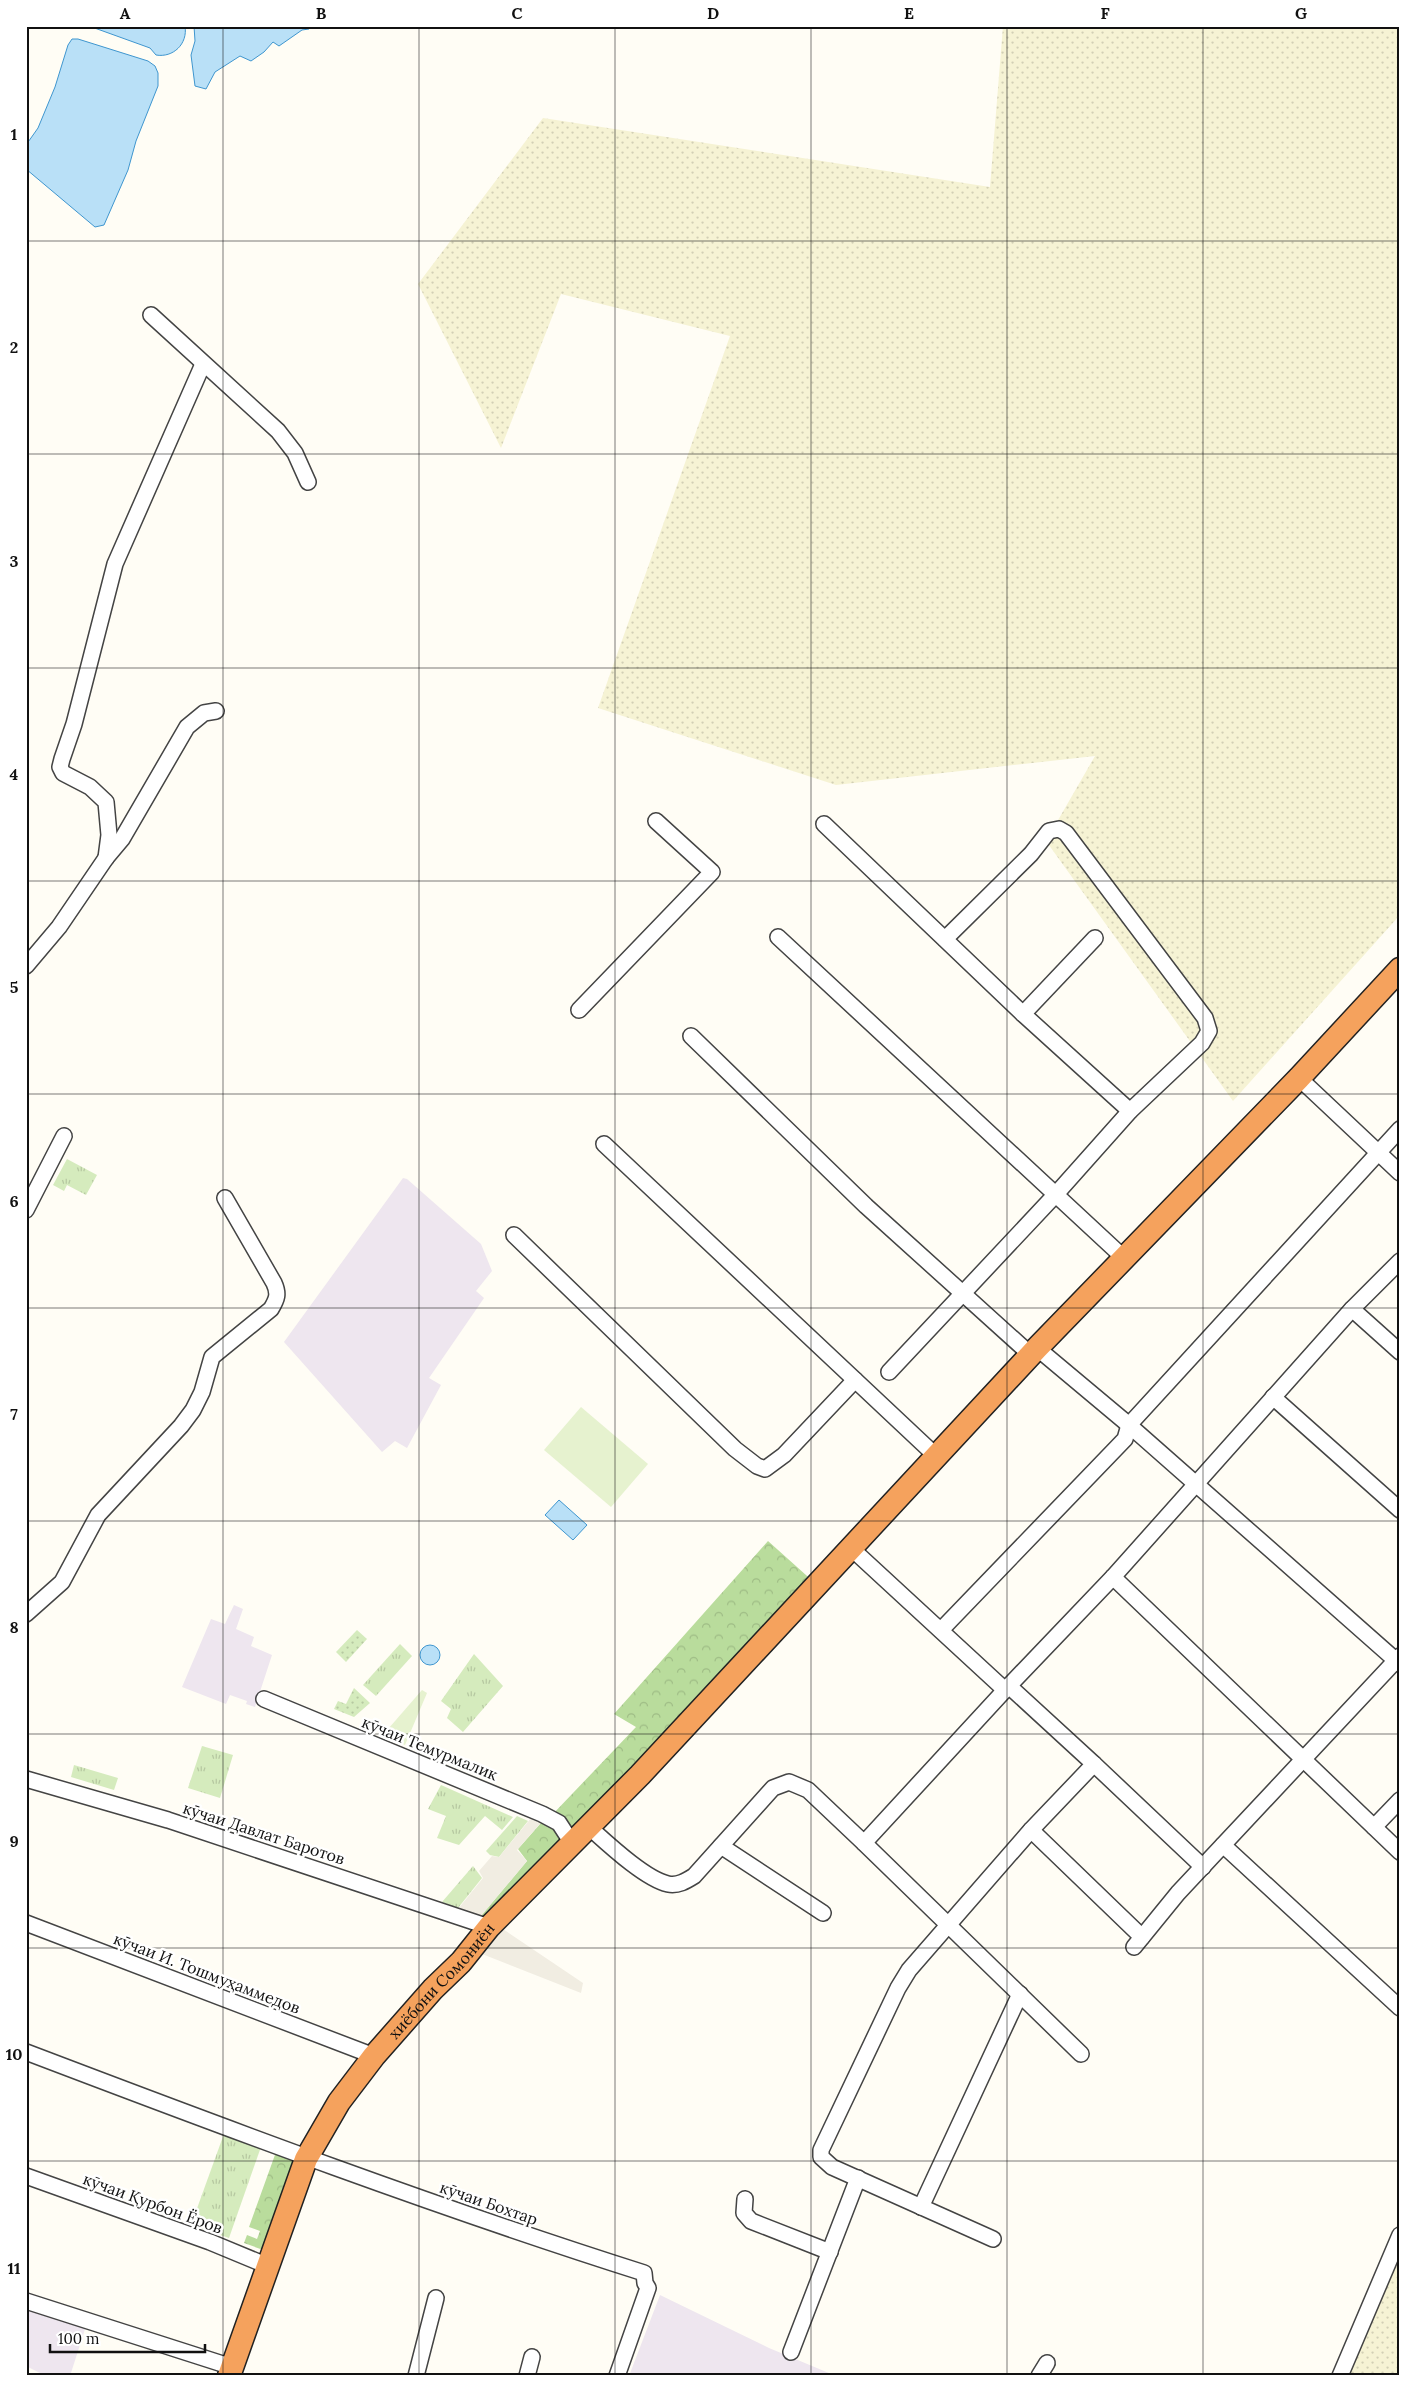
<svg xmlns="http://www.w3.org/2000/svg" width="1426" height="2402" font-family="Lora,serif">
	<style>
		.industrial { fill: #eee6ef }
		.farmland { fill: url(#farmland-dots) }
		.grass { fill: url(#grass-tufts) }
		.forest { fill: url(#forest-crowns) }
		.park { fill: url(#park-dots) }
		.pitch { fill: #e6f2cf }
		.plaza { fill: #f1ede2 }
		.water { fill: #b9e0f7; stroke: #3f96cf }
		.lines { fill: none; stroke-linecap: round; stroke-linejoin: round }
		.minor-casing { stroke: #444; stroke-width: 18 }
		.highway-casing { stroke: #222; stroke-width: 25 }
		.minor { stroke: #fff; stroke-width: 15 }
		.highway { stroke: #f5a25d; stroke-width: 22 }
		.grid { fill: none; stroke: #111; stroke-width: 1; stroke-opacity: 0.55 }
		.labels { text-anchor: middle; stroke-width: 5; stroke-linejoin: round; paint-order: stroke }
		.street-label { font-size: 16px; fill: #111; stroke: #fff }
		.neatline { fill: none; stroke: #111; stroke-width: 2 }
		.grid-label { font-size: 16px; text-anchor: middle; font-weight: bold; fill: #111 }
	</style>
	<defs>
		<pattern id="farmland-dots" width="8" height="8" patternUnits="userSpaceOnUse" patternTransform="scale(1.25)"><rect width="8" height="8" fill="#f6f3d4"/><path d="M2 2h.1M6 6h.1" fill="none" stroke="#d2cfb5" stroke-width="1.8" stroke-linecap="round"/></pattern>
		<pattern id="grass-tufts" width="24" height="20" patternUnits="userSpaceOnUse" patternTransform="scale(1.25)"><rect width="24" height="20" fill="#d5ebbd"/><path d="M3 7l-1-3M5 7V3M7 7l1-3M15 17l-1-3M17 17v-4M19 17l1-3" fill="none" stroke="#b6c8a1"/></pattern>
		<pattern id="forest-crowns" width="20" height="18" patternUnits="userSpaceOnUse" patternTransform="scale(1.25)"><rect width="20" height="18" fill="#b9dc9c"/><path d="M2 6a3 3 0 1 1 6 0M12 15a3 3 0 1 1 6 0" fill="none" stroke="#9ebc85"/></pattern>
		<pattern id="park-dots" width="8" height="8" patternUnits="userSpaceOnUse" patternTransform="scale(1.25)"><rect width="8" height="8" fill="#d5ebbd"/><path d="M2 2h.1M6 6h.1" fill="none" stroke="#b6c8a1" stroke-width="1.8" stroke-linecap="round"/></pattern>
	</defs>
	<rect width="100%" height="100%" fill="#fffdf5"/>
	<g class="industrial">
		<path d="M 403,1178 L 407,1179 L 481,1244 L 492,1271 L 476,1291 L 484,1298 L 429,1378 L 441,1385 L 407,1448 L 395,1441 L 382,1452 L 284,1342 Z"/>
		<path d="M 234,1605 L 243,1609 L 236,1629 L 254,1637 L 251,1646 L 272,1655 L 255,1707 L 246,1704 L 247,1701 L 230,1695 L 226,1704 L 182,1687 L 211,1619 L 225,1624 Z"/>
		<path d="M 660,2295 L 769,2348 L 836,2376 L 629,2376 Z"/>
		<path d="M 26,2306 L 86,2326 L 70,2376 L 46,2376 L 26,2366 Z"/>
	</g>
	<g class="farmland">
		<path d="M 1003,26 L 1400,26 L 1400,915 L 1233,1101 L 1046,841 L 1095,756 L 836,785 L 598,708 L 730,336 L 561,294 L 501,448 L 418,284 L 543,118 L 990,187 Z"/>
		<path d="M 1400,2221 L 1400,2376 L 1332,2376 Z"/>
	</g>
	<g class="grass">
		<path d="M 67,1159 L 97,1175 L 86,1195 L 67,1185 L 64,1191 L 53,1185 Z"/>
		<path d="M 400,1644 L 412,1656 L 376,1696 L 363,1685 Z"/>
		<path d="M 474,1654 L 503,1686 L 463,1732 L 447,1718 L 451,1709 L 441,1701 Z"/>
		<path d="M 202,1746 L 233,1755 L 220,1798 L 188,1788 Z"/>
		<path d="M 74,1765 L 118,1778 L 114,1790 L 71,1777 Z"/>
		<path d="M 441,1785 L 513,1817 L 502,1830 L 485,1816 L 459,1845 L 437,1838 L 446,1816 L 428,1809 Z"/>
		<path d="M 517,1816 L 528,1821 L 499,1857 L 490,1855 L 486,1851 Z"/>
		<path d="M 473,1866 L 482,1878 L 458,1908 L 442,1902 Z"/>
		<path d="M 225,2131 L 262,2144 L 229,2238 L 191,2225 Z"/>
	</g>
	<g class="forest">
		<path d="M 768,1541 L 816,1584 L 573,1838 L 552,1815 L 636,1727 L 614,1714 Z"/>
		<path d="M 547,1816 L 572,1843 L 489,1927 L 475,1923 L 527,1861 L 518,1849 Z"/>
		<path d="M 276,2152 L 299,2160 L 266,2251 L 244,2243 L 247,2235 L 257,2239 L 260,2231 L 249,2227 Z"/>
	</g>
	<g class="park">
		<path d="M 357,1630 L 367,1639 L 346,1662 L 336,1652 Z"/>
		<path d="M 354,1688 L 370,1703 L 354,1717 L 334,1709 L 338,1701 L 346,1704 Z"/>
	</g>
	<g class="pitch">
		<path d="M 581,1407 L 648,1464 L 611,1507 L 544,1450 Z"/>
		<path d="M 422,1690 L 427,1693 L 405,1745 L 382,1736 Z"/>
	</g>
	<g class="plaza">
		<path d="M 536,1812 L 547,1816 L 517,1850 L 527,1861 L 475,1923 L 454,1914 L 483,1878 L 479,1871 L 492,1856 L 499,1857 Z"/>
		<path d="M 500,1927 L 583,1983 L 581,1993 L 477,1952 Z"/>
	</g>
	<g class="water">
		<path d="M 89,26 L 185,26 C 188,44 173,58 156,55 L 150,48 Z"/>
		<path d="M 194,26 L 309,26 L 309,29 L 302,30 L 279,46 L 273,42 L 264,52 L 251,61 L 240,56 L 215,72 L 206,89 L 195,86 L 191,55 L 195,41 Z"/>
		<path d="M 72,39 L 78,39 L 148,61 L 155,66 L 158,73 L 158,86 L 136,141 L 128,170 L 104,225 L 95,227 L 26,169 L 26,145 L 38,128 L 55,87 L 68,45 Z"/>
		<path d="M 559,1500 L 587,1525 L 573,1540 L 545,1515 Z"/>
		<circle cx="430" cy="1655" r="10"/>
	</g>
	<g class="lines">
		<defs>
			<g id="minor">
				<path d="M 151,315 L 278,431 L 295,453 L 308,482"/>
				<path d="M 824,824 L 1023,1014 L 1130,1111"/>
				<path d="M 106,858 L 109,835 L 106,802 L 90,787 L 63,773 L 60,767 L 62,759 L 74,724 L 115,564 L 203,364"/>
				<path d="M 778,937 L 1124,1258"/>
				<path d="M 26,966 L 59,927 L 106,858 L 122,839 L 187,727 L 204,713 L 216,711"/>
				<path d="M 579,1010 L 712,872 L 656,821"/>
				<path d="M 1023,1014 L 1095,938"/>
				<path d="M 691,1036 L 866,1206 L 1031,1355"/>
				<path d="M 1299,1078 L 1400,1173"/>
				<path d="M 604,1144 L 936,1456"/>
				<path d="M 26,1210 L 64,1136"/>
				<path d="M 514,1235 L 735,1449 L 757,1466 L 765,1469 L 784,1455 L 855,1380"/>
				<path d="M 1352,1309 L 1400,1352"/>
				<path d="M 1037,1348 L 1129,1425 L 1400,1664"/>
				<path d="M 889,1372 L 1057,1193 L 1130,1111 L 1202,1043 L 1209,1031 L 1205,1018 L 1066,833 L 1059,829 L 1049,831 L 1031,854 L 945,939"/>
				<path d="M 1273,1397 L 1400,1510"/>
				<path d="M 851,1548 L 1005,1690"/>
				<path d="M 1113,1577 L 1400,1852"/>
				<path d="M 26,1614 L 62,1582 L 98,1515 L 181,1426 L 193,1410 L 202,1392 L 212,1357 L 271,1309 C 277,1299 279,1294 274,1283 L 225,1198"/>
				<path d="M 941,1630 L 1125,1439 L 1129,1425 L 1400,1129"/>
				<path d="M 264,1699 L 542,1814 L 559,1823 L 572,1843"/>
				<path d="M 1094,1764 L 1203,1867"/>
				<path d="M 26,1779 L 168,1820 L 489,1927"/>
				<path d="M 589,1827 C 607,1843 645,1879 668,1884 C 678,1886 686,1881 694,1876 L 773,1788 L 789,1782 L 808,1790 L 864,1843 L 1005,1690 L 1113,1577 L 1352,1309 L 1400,1261"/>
				<path d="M 1374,1827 L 1400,1800"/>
				<path d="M 1031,1830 L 1142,1937"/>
				<path d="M 864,1843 L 1081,2054"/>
				<path d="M 1223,1845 L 1400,2008"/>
				<path d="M 721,1846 L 823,1913"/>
				<path d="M 26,1923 L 374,2056"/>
				<path d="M 1134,1947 L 1178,1893 L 1400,1656"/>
				<path d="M 26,2052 C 231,2130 436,2207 644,2273 L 645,2283 L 648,2288 L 617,2376"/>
				<path d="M 26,2176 L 210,2242 L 268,2266"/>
				<path d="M 745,2199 L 744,2213 L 751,2221 L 830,2252"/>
				<path d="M 921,2207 L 1020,1994"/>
				<path d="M 993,2239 L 832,2167 L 821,2157 L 821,2150 L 898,1988 L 909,1970 L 1031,1830 L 1094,1764 L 1009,1686"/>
				<path d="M 26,2301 L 232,2367"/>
				<path d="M 791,2352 L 858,2178"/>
				<path d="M 416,2376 L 436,2298"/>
				<path d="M 527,2376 L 532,2357"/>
				<path d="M 1039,2376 L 1047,2363"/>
				<path d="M 1340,2376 L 1400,2235"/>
			</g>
			<g id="highway">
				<path id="s1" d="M 229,2376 L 306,2159 L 339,2102 L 374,2056 L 433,1989 L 461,1962 L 489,1927 L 640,1775 L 1037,1348 L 1299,1078 L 1400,969"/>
			</g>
		</defs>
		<use href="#minor" class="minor-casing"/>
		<use href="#highway" class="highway-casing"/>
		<use href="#minor" class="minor"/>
		<use href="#highway" class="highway"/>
	</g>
	<path class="grid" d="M 223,26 L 223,2376M 419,26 L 419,2376M 615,26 L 615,2376M 811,26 L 811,2376M 1007,26 L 1007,2376M 1203,26 L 1203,2376M 26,241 L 1400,241M 26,454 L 1400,454M 26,668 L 1400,668M 26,881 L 1400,881M 26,1094 L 1400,1094M 26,1308 L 1400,1308M 26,1521 L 1400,1521M 26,1734 L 1400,1734M 26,1948 L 1400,1948M 26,2161 L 1400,2161"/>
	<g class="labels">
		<g class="street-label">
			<text transform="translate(430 1748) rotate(22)" y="6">кӯчаи Темурмалик</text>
			<text transform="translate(264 1833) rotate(18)" y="6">кӯчаи Давлат Баротов</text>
			<text transform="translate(207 1973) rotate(21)" y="6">кӯчаи И. Тошмуҳаммедов</text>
			<text dy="6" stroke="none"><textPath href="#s1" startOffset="455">хиёбони Сомониён</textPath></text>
			<text transform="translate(153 2203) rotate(20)" y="6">кӯчаи Қурбон Ёров</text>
			<text transform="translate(489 2203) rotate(19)" y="6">кӯчаи Бохтар</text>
		</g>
	</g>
	<rect width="1426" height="2402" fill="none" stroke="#ffffff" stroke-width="55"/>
	<path d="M50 2344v8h155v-8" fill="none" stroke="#111111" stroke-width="2.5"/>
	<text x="58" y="2344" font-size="15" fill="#111111" stroke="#ffffff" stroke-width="4" paint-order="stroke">100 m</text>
	<rect x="28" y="28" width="1370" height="2346" class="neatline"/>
	<g class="grid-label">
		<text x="125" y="19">A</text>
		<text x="321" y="19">B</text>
		<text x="517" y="19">C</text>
		<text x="713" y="19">D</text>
		<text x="909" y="19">E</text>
		<text x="1105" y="19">F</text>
		<text x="1301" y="19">G</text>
		<text x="14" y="140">1</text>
		<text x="14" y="353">2</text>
		<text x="14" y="567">3</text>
		<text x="14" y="780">4</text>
		<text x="14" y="993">5</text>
		<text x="14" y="1207">6</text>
		<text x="14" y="1420">7</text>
		<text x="14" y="1633">8</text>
		<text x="14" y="1847">9</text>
		<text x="14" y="2060">10</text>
		<text x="14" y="2274">11</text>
	</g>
</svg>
